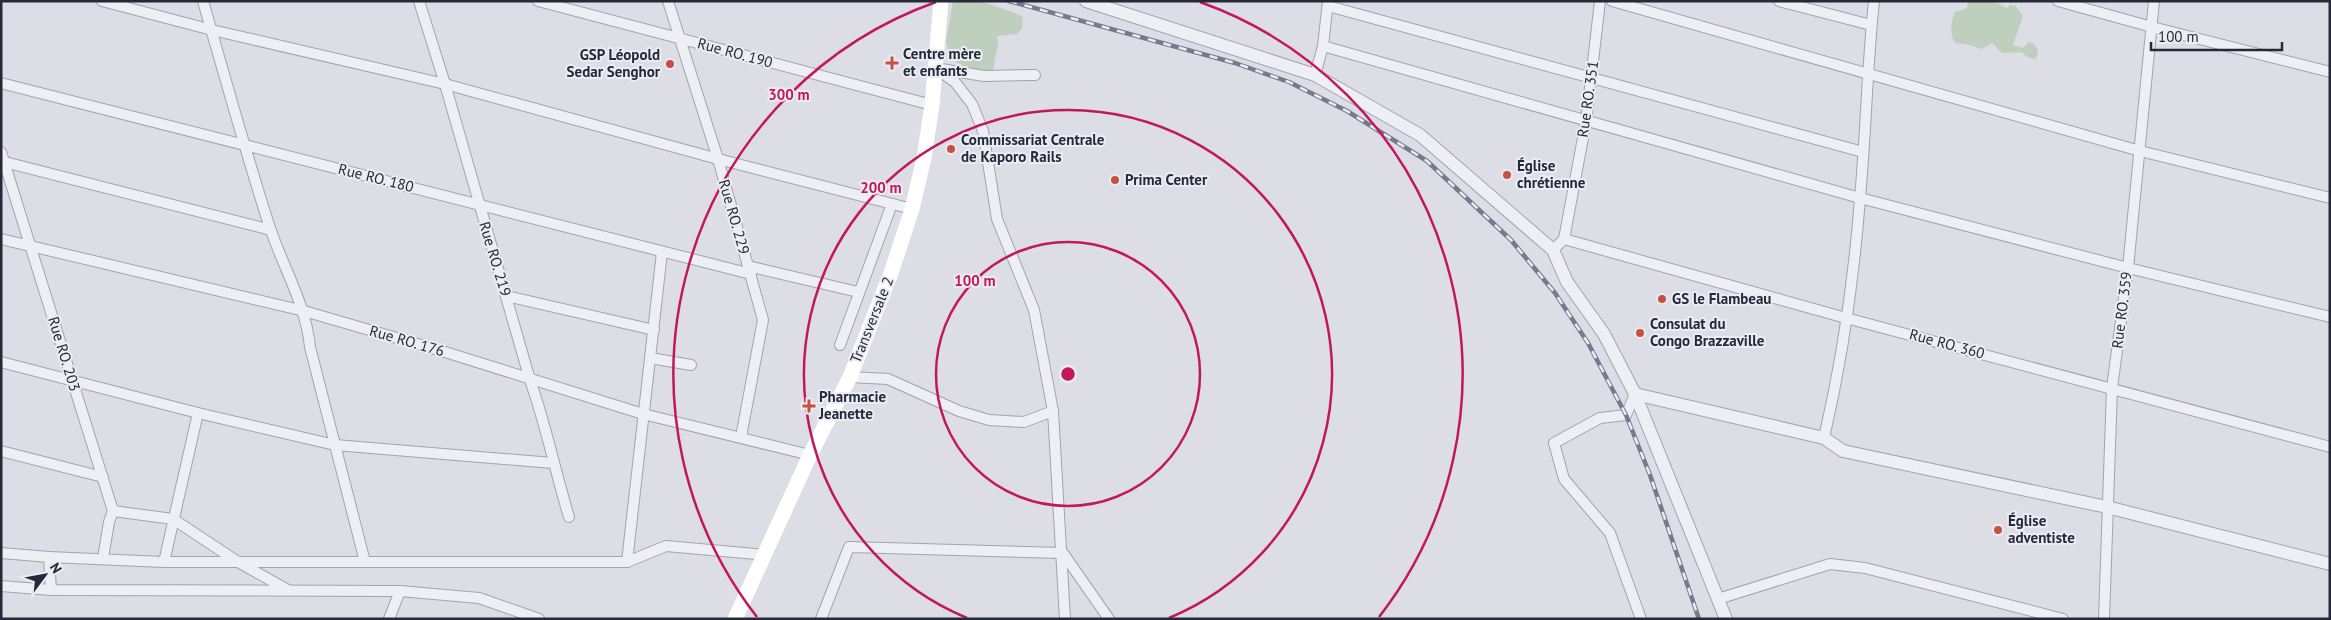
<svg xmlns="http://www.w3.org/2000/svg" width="2331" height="620" font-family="'PT Sans',sans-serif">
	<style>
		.green { fill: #becfbd }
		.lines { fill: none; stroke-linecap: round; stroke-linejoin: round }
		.minor-casing { stroke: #a2a3af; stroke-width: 12 }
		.tertiary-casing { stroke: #a2a3af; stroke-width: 14 }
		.minor { stroke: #eeeff4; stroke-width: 10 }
		.tertiary { stroke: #eeeff4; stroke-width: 12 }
		.secondary { stroke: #fff; stroke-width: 15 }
		.rail-casing { stroke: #767a8e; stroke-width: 4.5 }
		.rail { stroke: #ebedf3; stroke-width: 2.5; stroke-dasharray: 8; stroke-linecap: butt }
		.ring { fill: none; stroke: #c2185b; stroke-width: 2.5 }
		.poi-dot { fill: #c74f44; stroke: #ebedf3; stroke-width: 2 }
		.labels { text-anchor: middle; stroke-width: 4; stroke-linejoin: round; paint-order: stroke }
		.street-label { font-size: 15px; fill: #26293b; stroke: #ebedf3 }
		.poi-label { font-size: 15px; font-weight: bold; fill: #26293b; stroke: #ebedf3; text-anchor: start }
		.centre { fill: #c2185b; stroke: #ebedf3; stroke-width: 2.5 }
		.ring-label { font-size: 15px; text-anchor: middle; font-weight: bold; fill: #c2185b; stroke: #ebedf3; stroke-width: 4; stroke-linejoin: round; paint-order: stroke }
	</style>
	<rect width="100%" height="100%" fill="#dcdde5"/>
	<g class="green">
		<path d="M 953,1 C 961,1 970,0 978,1 C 990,4 1012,11 1023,17 L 1022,28 L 1017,34 L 997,36 L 998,44 L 993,70 C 978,76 963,66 950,58 L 946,41 Z"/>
		<path d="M 1968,1 L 1994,1 L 2007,8 L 2010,5 L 2016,6 L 2023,16 L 2013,45 L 2023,48 L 2029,42 L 2034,44 L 2038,51 L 2036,59 L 2027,57 L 2022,52 L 2002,53 L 1992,43 L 1981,49 L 1966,44 L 1955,43 C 1949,34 1951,22 1955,12 L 1967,8 Z"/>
	</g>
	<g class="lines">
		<defs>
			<g id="minor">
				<path d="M 102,1 L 212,30 L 445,84 L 718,159 L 912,209"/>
				<path d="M 203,1 C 225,77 246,154 270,228 C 284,269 306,305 310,347 L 365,562"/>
				<path d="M 419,1 L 445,84 L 530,380 C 546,425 555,471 569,517"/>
				<path d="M 538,1 L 932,105"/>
				<path d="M 668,1 L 718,159 L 763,320 L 741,437"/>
				<path d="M 1612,1 L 2140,151 L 2330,198"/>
				<path d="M 1779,1 L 1871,25"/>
				<path d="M 2058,1 L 2152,27 L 2330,72"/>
				<path d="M 1328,6 L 1863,152"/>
				<path d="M 1323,46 L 1860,198 L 2128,268 L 2330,317"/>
				<path d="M 1035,75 L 984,76 L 935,68 L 955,82 L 972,104 L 983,131 L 997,219 L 1034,310 L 1053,411 L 1065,619"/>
				<path d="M 1315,75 L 1323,46 L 1328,1"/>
				<path d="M 1,83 L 751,274"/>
				<path d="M 1,152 L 113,511 L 109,522 L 103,558"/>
				<path d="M 1,161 L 271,230"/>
				<path d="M 1,239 L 304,311 L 445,352 L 643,414 L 810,455"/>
				<path d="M 1564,239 L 1846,318 L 2330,447"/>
				<path d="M 1553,250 L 1564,239 L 1586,122 L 1600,1"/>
				<path d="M 748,266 L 858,292"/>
				<path d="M 506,296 L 654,330"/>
				<path d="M 840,345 L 892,204"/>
				<path d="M 650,358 L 691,365"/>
				<path d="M 1,362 L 198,413 L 335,445 L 553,463"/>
				<path d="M 850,377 L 888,379 L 959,411 L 989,420 L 1024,422 L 1053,411"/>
				<path d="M 1635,394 L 1626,415 L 1600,418 L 1554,443 L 1564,479 L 1610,533 L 1641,619"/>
				<path d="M 1824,438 C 1842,360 1854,279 1860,198 C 1866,133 1867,67 1874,1"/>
				<path d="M 1,451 L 103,477"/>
				<path d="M 113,511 L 173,519 L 238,562 L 288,590"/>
				<path d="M 1,553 L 49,557 L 164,562 L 627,562 L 666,546 L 766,555"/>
				<path d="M 49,557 L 51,590"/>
				<path d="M 164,562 L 198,413"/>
				<path d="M 627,562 L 662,252"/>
				<path d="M 1,586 L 51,590 L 400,591 L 479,598 L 539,619"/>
				<path d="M 1718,599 L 1830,564 L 1865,568 L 2063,619"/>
				<path d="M 389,619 L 400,591"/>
				<path d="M 821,619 L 849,547 L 1063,553 L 1109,619"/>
				<path d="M 2104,619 L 2112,388 L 2128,268 L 2154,1"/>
			</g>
			<g id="tertiary">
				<path d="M 1086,1 L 1315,75 L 1420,135 L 1553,250 L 1567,282 L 1604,334 L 1635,394 L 1726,619"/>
				<path d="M 1635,394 L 1824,438 L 1843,451 L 2107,507 L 2330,564"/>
			</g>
		</defs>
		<use href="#minor" class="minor-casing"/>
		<use href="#tertiary" class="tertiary-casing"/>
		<use href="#minor" class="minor"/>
		<use href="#tertiary" class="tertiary"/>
		<path class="secondary" d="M 735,619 L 810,455 L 850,377 L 891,273 L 912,209 L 924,158 L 932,105 L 941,1"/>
		<defs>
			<path id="rail" d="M 1009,1 L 1235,63 L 1289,82 L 1347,111 L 1427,161 L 1511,240 L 1555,293 L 1588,343 L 1626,415 L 1650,475 L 1699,619"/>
		</defs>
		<use href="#rail" class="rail-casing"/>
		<use href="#rail" class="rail"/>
	</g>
	<g class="ring">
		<circle cx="1068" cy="374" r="132"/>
		<path d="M967 618A264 264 0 1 1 1169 618"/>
		<path d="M757 617A395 395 0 0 1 936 2M1200 2A395 395 0 0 1 1379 617"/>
	</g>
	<g class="poi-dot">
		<path d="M889.5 55.5h5v5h5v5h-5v5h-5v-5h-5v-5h5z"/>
		<circle cx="670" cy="64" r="5"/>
		<circle cx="951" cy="149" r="5"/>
		<circle cx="1507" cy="175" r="5"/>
		<circle cx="1115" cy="180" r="5"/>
		<circle cx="1662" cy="299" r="5"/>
		<circle cx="1640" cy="333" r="5"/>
		<path d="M806.5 398.5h5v5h5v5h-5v5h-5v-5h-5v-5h5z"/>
		<circle cx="1998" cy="530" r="5"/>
	</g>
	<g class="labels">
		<g class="street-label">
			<text transform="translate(735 53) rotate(15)" y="5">Rue RO. 190</text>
			<text transform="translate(1588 99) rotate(-82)" y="5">Rue RO. 351</text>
			<text transform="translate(376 178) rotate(14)" y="5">Rue RO. 180</text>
			<text transform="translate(734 217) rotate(74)" y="5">Rue RO. 229</text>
			<text transform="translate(495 259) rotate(73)" y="5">Rue RO. 219</text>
			<text transform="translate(2122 310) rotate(-83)" y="5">Rue RO. 359</text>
			<text transform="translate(872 320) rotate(-68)" y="5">Transversale 2</text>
			<text transform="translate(407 341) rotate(16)" y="5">Rue RO. 176</text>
			<text transform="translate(1947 344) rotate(15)" y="5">Rue RO. 360</text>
			<text transform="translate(64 354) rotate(73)" y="5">Rue RO. 203</text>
		</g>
		<g class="poi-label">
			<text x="903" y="59">Centre mère<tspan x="903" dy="17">et enfants</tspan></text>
			<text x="660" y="60" text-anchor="end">GSP Léopold<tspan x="660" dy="17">Sedar Senghor</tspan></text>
			<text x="961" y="145">Commissariat Centrale<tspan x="961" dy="17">de Kaporo Rails</tspan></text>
			<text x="1517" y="171">Église<tspan x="1517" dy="17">chrétienne</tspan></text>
			<text x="1125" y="185">Prima Center</text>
			<text x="1672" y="304">GS le Flambeau</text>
			<text x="1650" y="329">Consulat du<tspan x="1650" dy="17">Congo Brazzaville</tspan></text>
			<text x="819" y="402">Pharmacie<tspan x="819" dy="17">Jeanette</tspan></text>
			<text x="2008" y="526">Église<tspan x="2008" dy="17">adventiste</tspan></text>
		</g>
	</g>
	<circle cx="1068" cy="374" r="8" class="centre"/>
	<g class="ring-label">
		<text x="789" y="100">300 m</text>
		<text x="881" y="193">200 m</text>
		<text x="975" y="286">100 m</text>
	</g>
	<rect width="2331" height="620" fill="none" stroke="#26293b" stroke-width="5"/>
	<g transform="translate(45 575) rotate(58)" stroke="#ebedf3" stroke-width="4" paint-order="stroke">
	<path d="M0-4L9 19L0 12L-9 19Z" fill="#26293b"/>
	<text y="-8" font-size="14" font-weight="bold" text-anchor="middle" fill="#26293b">N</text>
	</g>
	<path d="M2151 42v8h131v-8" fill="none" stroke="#26293b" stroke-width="2.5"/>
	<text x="2158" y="42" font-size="15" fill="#26293b" stroke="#ebedf3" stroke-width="4" paint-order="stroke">100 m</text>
</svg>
